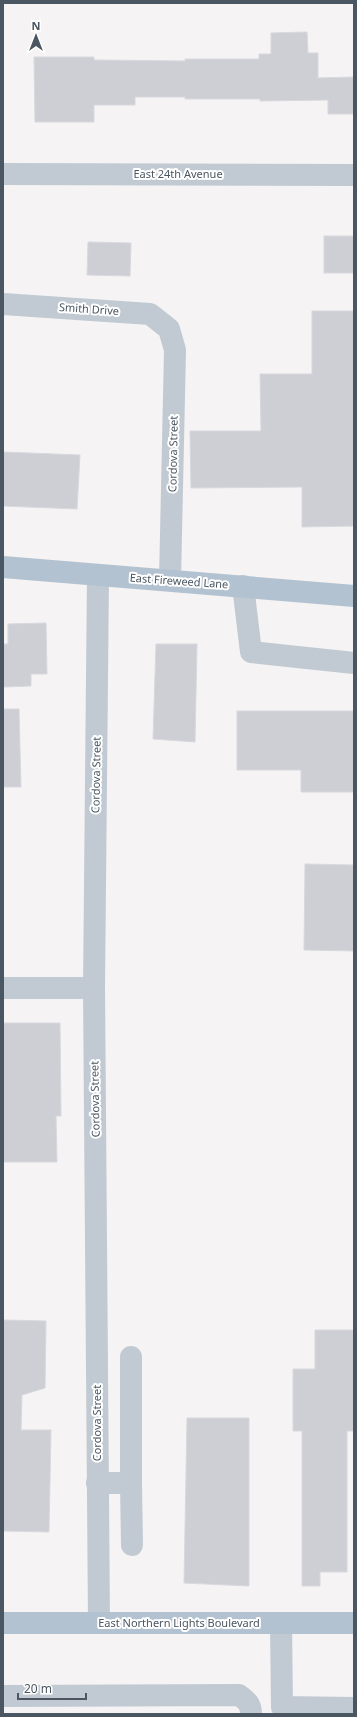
<svg xmlns="http://www.w3.org/2000/svg" width="357" height="1717" font-family="'Noto Sans',sans-serif">
	<style>
		.building { fill: #cdcfd5; stroke: #d7d9de }
		.lines { fill: none; stroke-linecap: round; stroke-linejoin: round }
		.minor { stroke: #c1cad2; stroke-width: 22 }
		.major { stroke: #b3c2d1; stroke-width: 22 }
		.labels { text-anchor: middle; stroke-width: 4; stroke-linejoin: round; paint-order: stroke }
		.street-label { font-size: 11px; fill: #4a5661; stroke: #fff }
	</style>
	<rect width="100%" height="100%" fill="#f5f3f3"/>
	<g class="building">
		<path d="M 307,32 L 308,53 L 318,53 L 318,78 L 354,77 L 354,114 L 328,114 L 328,100 L 260,101 L 260,99 L 185,99 L 185,97 L 135,97 L 135,105 L 94,105 L 94,122 L 35,122 L 34,57 L 94,57 L 94,60 L 185,61 L 185,59 L 259,59 L 259,54 L 271,54 L 271,33 Z"/>
		<rect x="324" y="236" width="30" height="37"/>
		<path d="M 88,242 L 131,243 L 130,276 L 87,275 Z"/>
		<path d="M 312,311 L 354,311 L 354,526 L 302,527 L 302,487 L 191,488 L 190,431 L 261,431 L 260,374 L 312,374 Z"/>
		<path d="M 3,452 L 80,455 L 77,509 L 3,506 Z"/>
		<path d="M 46,623 L 47,674 L 31,674 L 31,686 L 3,687 L 3,644 L 8,644 L 8,624 Z"/>
		<path d="M 156,644 L 197,644 L 195,742 L 153,739 Z"/>
		<path d="M 3,709 L 19,709 L 21,787 L 3,787 Z"/>
		<path d="M 237,711 L 354,711 L 354,792 L 301,792 L 301,770 L 237,770 Z"/>
		<path d="M 305,864 L 354,865 L 354,951 L 304,950 Z"/>
		<path d="M 3,1023 L 60,1023 L 61,1116 L 56,1116 L 57,1162 L 3,1162 Z"/>
		<path d="M 3,1320 L 46,1321 L 45,1388 L 22,1395 L 21,1430 L 51,1430 L 49,1532 L 3,1531 Z"/>
		<path d="M 315,1330 L 354,1330 L 354,1431 L 347,1431 L 347,1572 L 320,1572 L 320,1586 L 302,1586 L 302,1431 L 293,1431 L 293,1369 L 315,1369 Z"/>
		<path d="M 187,1418 L 249,1418 L 249,1586 L 184,1583 Z"/>
	</g>
	<g class="lines">
		<g class="minor">
			<path d="M 3,174 L 354,175"/>
			<path d="M 3,304 L 150,314 L 169,329 L 175,350 L 170,580"/>
			<path d="M 98,575 L 94,988 L 99,1623"/>
			<path d="M 243,586 L 251,652 L 354,663"/>
			<path d="M 3,988 L 94,988"/>
			<path d="M 97,1483 L 131,1483 L 131,1357"/>
			<path d="M 131,1483 L 132,1545"/>
			<path d="M 281,1623 L 282,1707 L 354,1708"/>
			<path d="M 3,1696 L 239,1695 C 247,1701 251,1704 251,1714"/>
		</g>
		<g class="major">
			<path d="M 3,567 L 354,596"/>
			<path d="M 3,1623 L 354,1623"/>
		</g>
	</g>
	<g class="labels">
		<g class="street-label">
			<text x="178" y="178">East 24th Avenue</text>
			<text transform="translate(89 309) rotate(4)" y="4">Smith Drive</text>
			<text transform="translate(173 454) rotate(-89)" y="4">Cordova Street</text>
			<text transform="translate(179 581) rotate(4)" y="4">East Fireweed Lane</text>
			<text transform="translate(96 775) rotate(-89)" y="4">Cordova Street</text>
			<text transform="translate(95 1099) rotate(-91)" y="4">Cordova Street</text>
			<text transform="translate(97 1423) rotate(-90)" y="4">Cordova Street</text>
			<text x="179" y="1627">East Northern Lights Boulevard</text>
		</g>
	</g>
	<rect width="357" height="1717" fill="none" stroke="#4a5661" stroke-width="8"/>
	<g transform="translate(36 36)" stroke="#ffffff" stroke-width="3" paint-order="stroke">
	<path d="M0-3L7 15L0 10L-7 15Z" fill="#4a5661"/>
	<text y="-6" font-size="11" font-weight="bold" text-anchor="middle" fill="#4a5661">N</text>
	</g>
	<path d="M18 1693v6h68v-6" fill="none" stroke="#4a5661" stroke-width="2"/>
	<text x="24" y="1693" font-size="12" fill="#4a5661" stroke="#ffffff" stroke-width="3" paint-order="stroke">20 m</text>
</svg>
